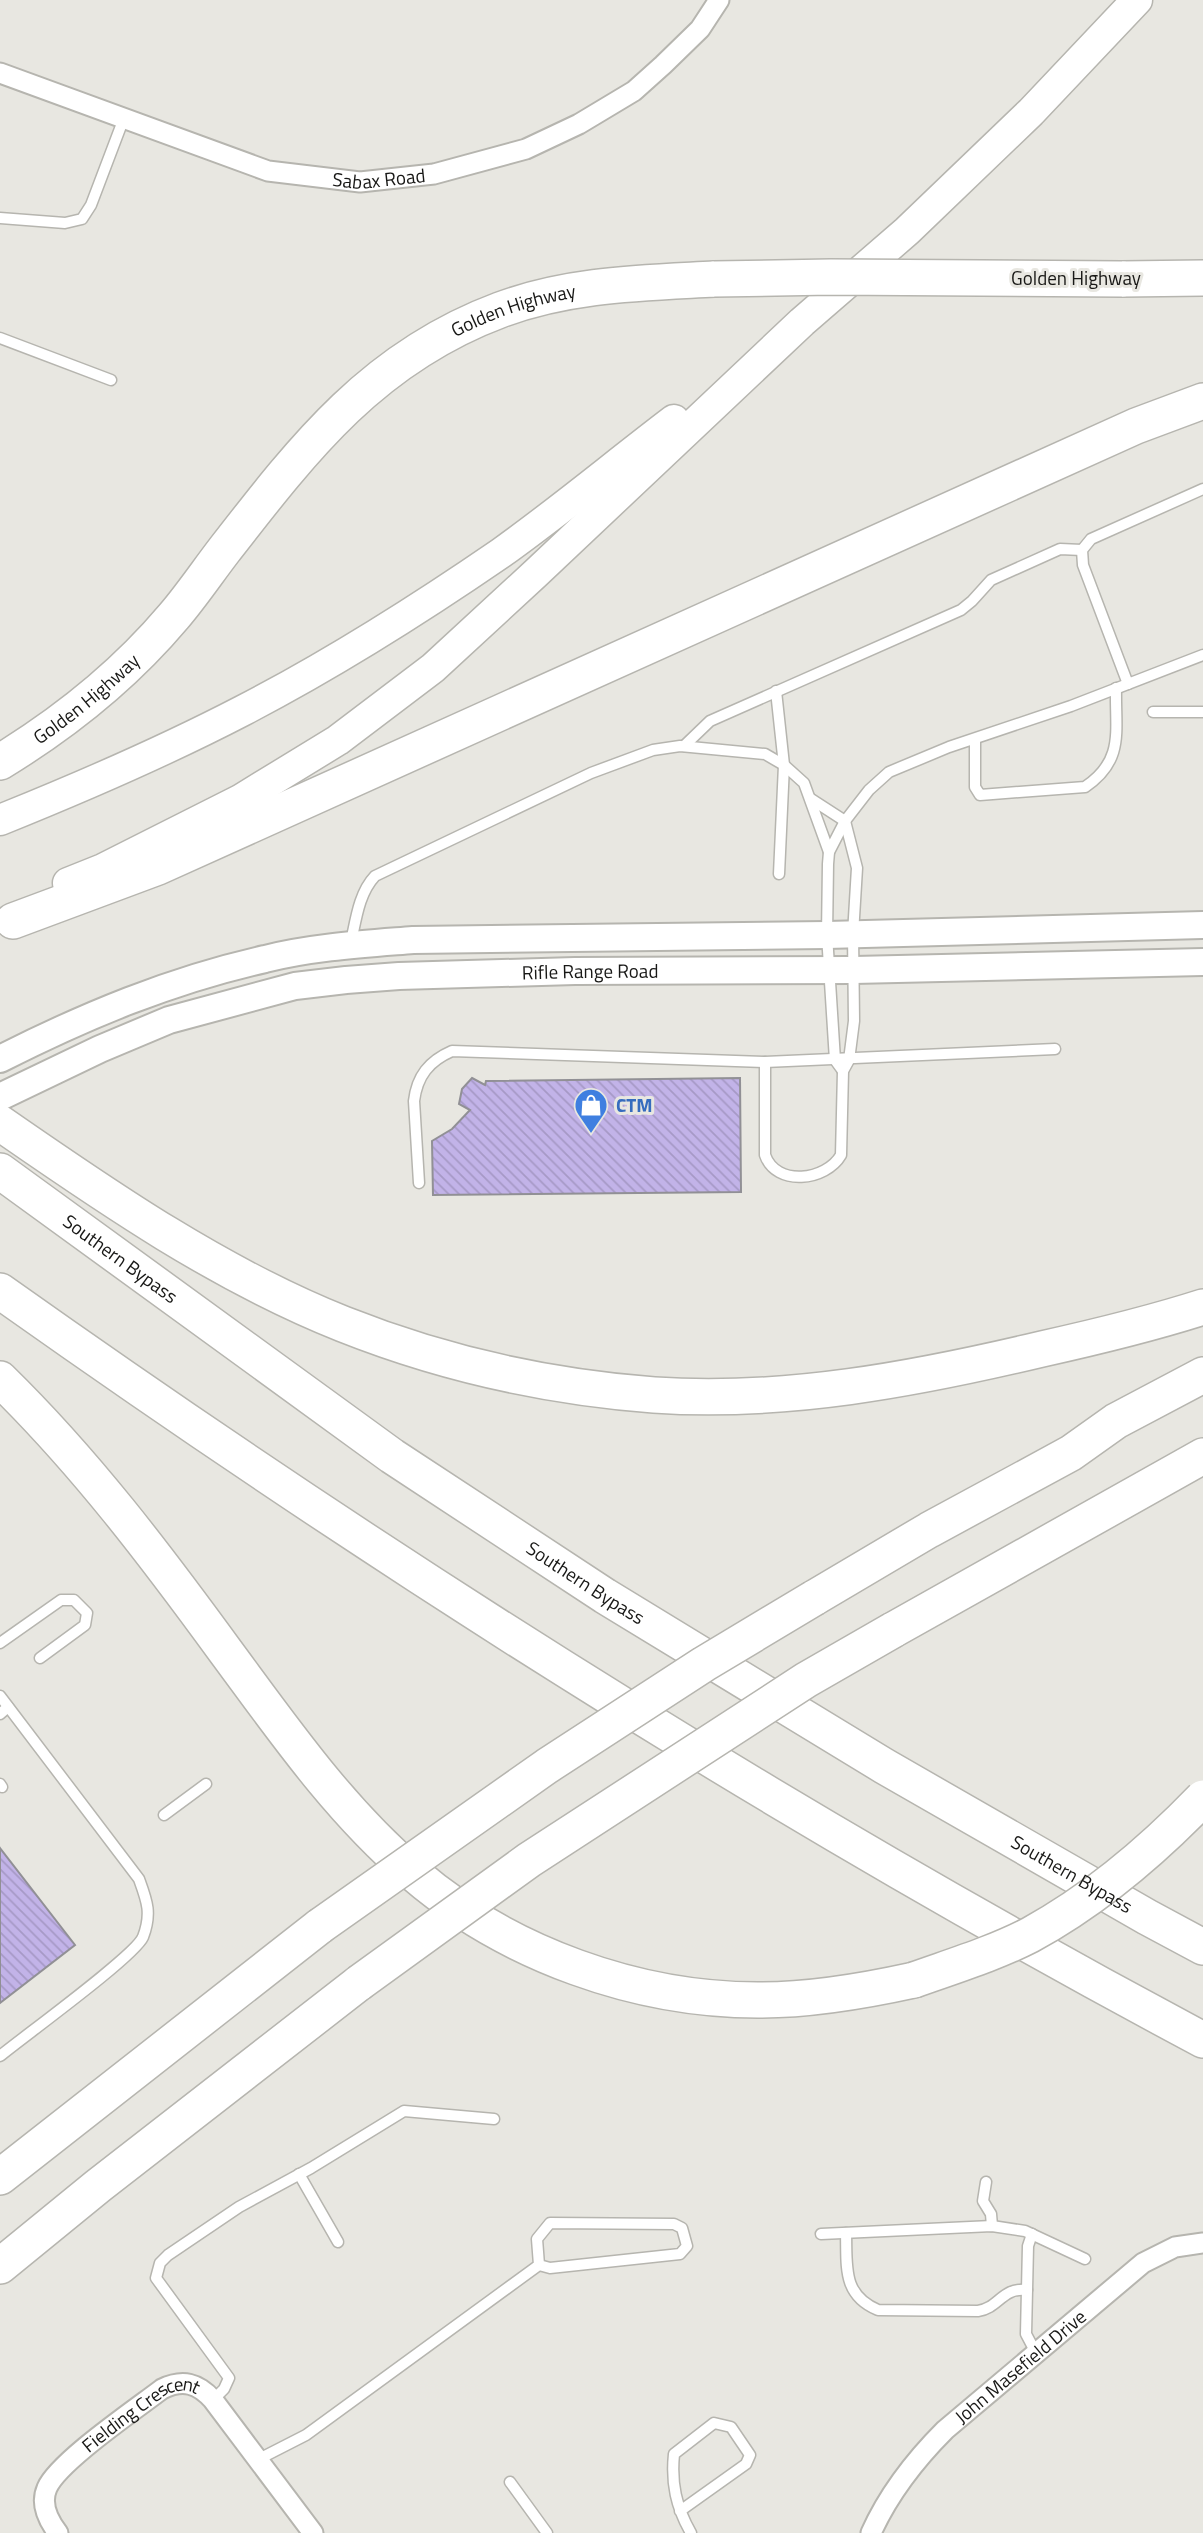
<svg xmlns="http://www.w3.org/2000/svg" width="1203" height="2533" font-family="'Titillium Web',sans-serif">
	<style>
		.building { fill: url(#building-back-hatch); stroke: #919095; stroke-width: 2 }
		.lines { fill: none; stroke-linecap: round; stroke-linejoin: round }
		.service-casing { stroke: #b6b5af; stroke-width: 13 }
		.minor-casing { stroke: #b6b5af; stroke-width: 23 }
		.secondary-casing { stroke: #b6b5af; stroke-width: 30 }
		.primary-casing { stroke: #b6b5af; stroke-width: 33 }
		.motorway-casing { stroke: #b6b5af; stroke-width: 38 }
		.service { stroke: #fff; stroke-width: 10 }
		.minor { stroke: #fff; stroke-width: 19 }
		.secondary { stroke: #fff; stroke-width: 26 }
		.primary { stroke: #fff; stroke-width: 30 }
		.motorway { stroke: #fff; stroke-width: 35 }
		.motorway-bridge-casing { stroke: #b6b5af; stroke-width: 38; stroke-linecap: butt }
		.motorway-bridge { stroke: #fff; stroke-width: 35 }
		.labels { text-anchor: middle; stroke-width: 6; stroke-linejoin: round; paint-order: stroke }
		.street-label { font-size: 19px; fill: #181816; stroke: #e8e7e1 }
		.shop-label { font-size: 19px; font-weight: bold; fill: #366cbe; stroke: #e8e7e1; text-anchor: start }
	</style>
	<defs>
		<pattern id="building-back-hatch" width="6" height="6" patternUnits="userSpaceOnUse" patternTransform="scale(1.75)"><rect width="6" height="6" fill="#c2b3e8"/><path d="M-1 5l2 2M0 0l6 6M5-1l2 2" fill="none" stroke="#a699c6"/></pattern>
	</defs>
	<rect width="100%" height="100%" fill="#e8e7e1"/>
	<g class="building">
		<path d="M 472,1078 L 485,1085 L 486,1081 L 740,1078 L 741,1192 L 433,1195 L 432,1141 L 452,1129 L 470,1110 L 459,1104 L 462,1089 Z"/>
		<path d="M 0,1848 L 75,1945 L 0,2003 Z"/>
	</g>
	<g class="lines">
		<defs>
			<g id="service">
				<path d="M 0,218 L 65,223 L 82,219 L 91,205 L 124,118"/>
				<path d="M 0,338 L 111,380"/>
				<path d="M 1128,684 L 1083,565 L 1082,550 L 1091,539 L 1203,489"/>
				<path d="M 776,691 L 784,765 L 779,874"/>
				<path d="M 1153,712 L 1203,712"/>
				<path d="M 975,739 L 975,787 L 980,795 L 1085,787 C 1125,760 1115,731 1116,688"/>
				<path d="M 684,746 L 710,721 L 961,610 L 972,601 L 991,580 L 1060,549 L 1082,550"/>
				<path d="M 351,942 C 356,919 359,893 375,876 L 591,773 L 653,750 L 680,746 L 765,754 L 784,765 L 804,783 L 829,852"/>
				<path d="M 765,1062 L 765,1155 C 776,1187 826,1181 841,1155 L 843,1071 L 849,1060 L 854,1021 L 853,934 L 857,868 L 845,821 L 811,799"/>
				<path d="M 843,1071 L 835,1060 L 827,935 L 828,864 L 829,852 L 845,821 L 869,790 L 889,772 L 949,747 L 1071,706 L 1203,655"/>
				<path d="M 419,1183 L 414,1101 C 417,1076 429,1061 452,1051 L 765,1062 L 1055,1049"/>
				<path d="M 0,1643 L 61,1600 L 74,1600 L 87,1613 L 85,1625 L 40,1658"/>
				<path d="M 0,1696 L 139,1879 C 147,1901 152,1913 143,1937 C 135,1956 23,2037 0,2056"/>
				<path d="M 0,1714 L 8,1707"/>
				<path d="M 0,1784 L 2,1787"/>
				<path d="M 164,1815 L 206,1784"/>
				<path d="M 299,2174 L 338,2242"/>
				<path d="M 986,2182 L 983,2201 L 991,2214 L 992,2226"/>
				<path d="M 846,2233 C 847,2266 842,2295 878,2310 L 978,2311 C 999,2308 1002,2287 1027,2290"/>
				<path d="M 821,2234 L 992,2226 L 1025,2231 L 1085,2259"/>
				<path d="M 1032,2234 L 1028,2246 L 1026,2334 L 1036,2353"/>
				<path d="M 213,2400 L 224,2389 L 229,2378 L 156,2278 L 160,2263 L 168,2255 L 239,2207 L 311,2168 L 404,2111 L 494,2119"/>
				<path d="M 259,2459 L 306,2435 L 539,2265 L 550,2268 L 680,2254 L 687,2246 L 682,2228 L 674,2224 L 550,2223 L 537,2239 L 539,2265"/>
				<path d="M 510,2482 L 547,2533"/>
				<path d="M 680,2511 L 746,2464 L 750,2455 L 731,2427 L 714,2423 L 674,2454 C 671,2483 676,2507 691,2533"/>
			</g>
			<g id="minor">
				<path id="s1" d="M 0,73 L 268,171 L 360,182 L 434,174 L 526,149 L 579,124 L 634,91 L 663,65 L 700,29 L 719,0"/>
				<path id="s2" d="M 58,2533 C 48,2520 40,2504 47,2488 C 58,2462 136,2409 162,2389 C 183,2379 198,2383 213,2400 L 313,2533"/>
				<path id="s3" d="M 871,2533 C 889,2493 914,2461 945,2430 L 1143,2263 L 1175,2247 L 1203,2243"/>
			</g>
			<g id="secondary">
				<path d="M 0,1059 C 85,1016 171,980 265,959 C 313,947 364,944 413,940 L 827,935 L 1203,925"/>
				<path id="s4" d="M 0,1097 L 100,1049 L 169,1020 L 295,986 L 346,980 L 399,976 L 575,971 L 854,970 L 1203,962"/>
			</g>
			<g id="primary">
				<path d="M 0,820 C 82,787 163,752 242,711 C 331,665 418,610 501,553 C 560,511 616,464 674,420"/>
				<path d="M 68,883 L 103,869 L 240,800 L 338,740 L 433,668 L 536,573 L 802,322 L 907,231 L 1031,112 L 1137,0"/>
			</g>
			<g id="motorway">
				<path d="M 1122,279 L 1203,278"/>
				<path id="s5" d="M 0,762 C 64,723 126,673 174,616 C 192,595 208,571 225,549 C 305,446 374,357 500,310 C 569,284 642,283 714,279"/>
				<path d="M 13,921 L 158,867 L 1136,426 L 1203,401"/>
				<path d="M 0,1123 C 108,1198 220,1275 343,1324 C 441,1363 549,1387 654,1395 C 784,1404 916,1379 1042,1349 C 1096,1337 1150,1324 1203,1307"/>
				<path id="s6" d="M 0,1171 L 392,1456 L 605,1596 L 884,1766 L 1147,1917 L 1203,1947"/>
				<path d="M 0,1291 C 385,1564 786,1818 1203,2040"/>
				<path d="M 0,1379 C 85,1462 156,1556 226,1652 C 283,1729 339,1810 413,1873 C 507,1954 638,2001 762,2000 C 813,2000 864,1991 914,1980"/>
				<path d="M 814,1598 L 929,1530 L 1071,1453 L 1116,1421 L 1203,1375"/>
				<path d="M 893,1630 L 1203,1456"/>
				<path d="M 0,2177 L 320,1926"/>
				<path d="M 0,2266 L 98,2186 L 359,1983"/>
			</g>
		</defs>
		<use href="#service" class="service-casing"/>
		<use href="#minor" class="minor-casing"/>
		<use href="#secondary" class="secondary-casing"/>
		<use href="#primary" class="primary-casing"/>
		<use href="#motorway" class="motorway-casing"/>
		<use href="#service" class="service"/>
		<use href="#minor" class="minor"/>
		<use href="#secondary" class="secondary"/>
		<use href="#primary" class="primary"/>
		<use href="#motorway" class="motorway"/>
		<defs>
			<g id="motorway-bridge">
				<path d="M 714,279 L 831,277 L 1122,279"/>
				<path d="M 320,1926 L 547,1766 L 704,1664 L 814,1598"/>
				<path d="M 914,1980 C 953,1966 993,1954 1030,1935 C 1096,1899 1151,1852 1203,1798"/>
				<path d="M 359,1983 L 529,1860 L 806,1680 L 893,1630"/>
			</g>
		</defs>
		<use href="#motorway-bridge" class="motorway-bridge-casing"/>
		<use href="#motorway-bridge" class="motorway-bridge"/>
	</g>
	<defs>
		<symbol id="shop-pin" viewBox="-11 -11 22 30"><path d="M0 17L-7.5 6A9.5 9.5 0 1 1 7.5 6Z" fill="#3f7fe0" stroke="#e8e7e1"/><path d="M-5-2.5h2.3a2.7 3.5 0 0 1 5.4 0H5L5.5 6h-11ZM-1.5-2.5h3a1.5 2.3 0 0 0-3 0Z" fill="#fff"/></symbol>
	</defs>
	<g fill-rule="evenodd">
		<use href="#shop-pin" x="572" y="1086" width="38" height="52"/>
	</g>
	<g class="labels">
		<g class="street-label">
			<text dy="7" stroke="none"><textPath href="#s1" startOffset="397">Sabax Road</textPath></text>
			<text x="1076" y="285">Golden Highway</text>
			<text dy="7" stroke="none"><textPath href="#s5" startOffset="695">Golden Highway</textPath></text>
			<text dy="7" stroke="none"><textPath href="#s5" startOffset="107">Golden Highway</textPath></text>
			<text dy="7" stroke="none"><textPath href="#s4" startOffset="612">Rifle Range Road</textPath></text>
			<text dy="7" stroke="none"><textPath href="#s6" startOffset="149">Southern Bypass</textPath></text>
			<text dy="7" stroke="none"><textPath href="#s6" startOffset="716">Southern Bypass</textPath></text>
			<text dy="7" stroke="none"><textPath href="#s6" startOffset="1283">Southern Bypass</textPath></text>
			<text dy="7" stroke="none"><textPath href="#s3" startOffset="226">John Masefield Drive</textPath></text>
			<text dy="7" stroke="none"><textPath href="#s2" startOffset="172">Fielding Crescent</textPath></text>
		</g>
		<g class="shop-label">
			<text x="616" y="1112">CTM</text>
		</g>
	</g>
</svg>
